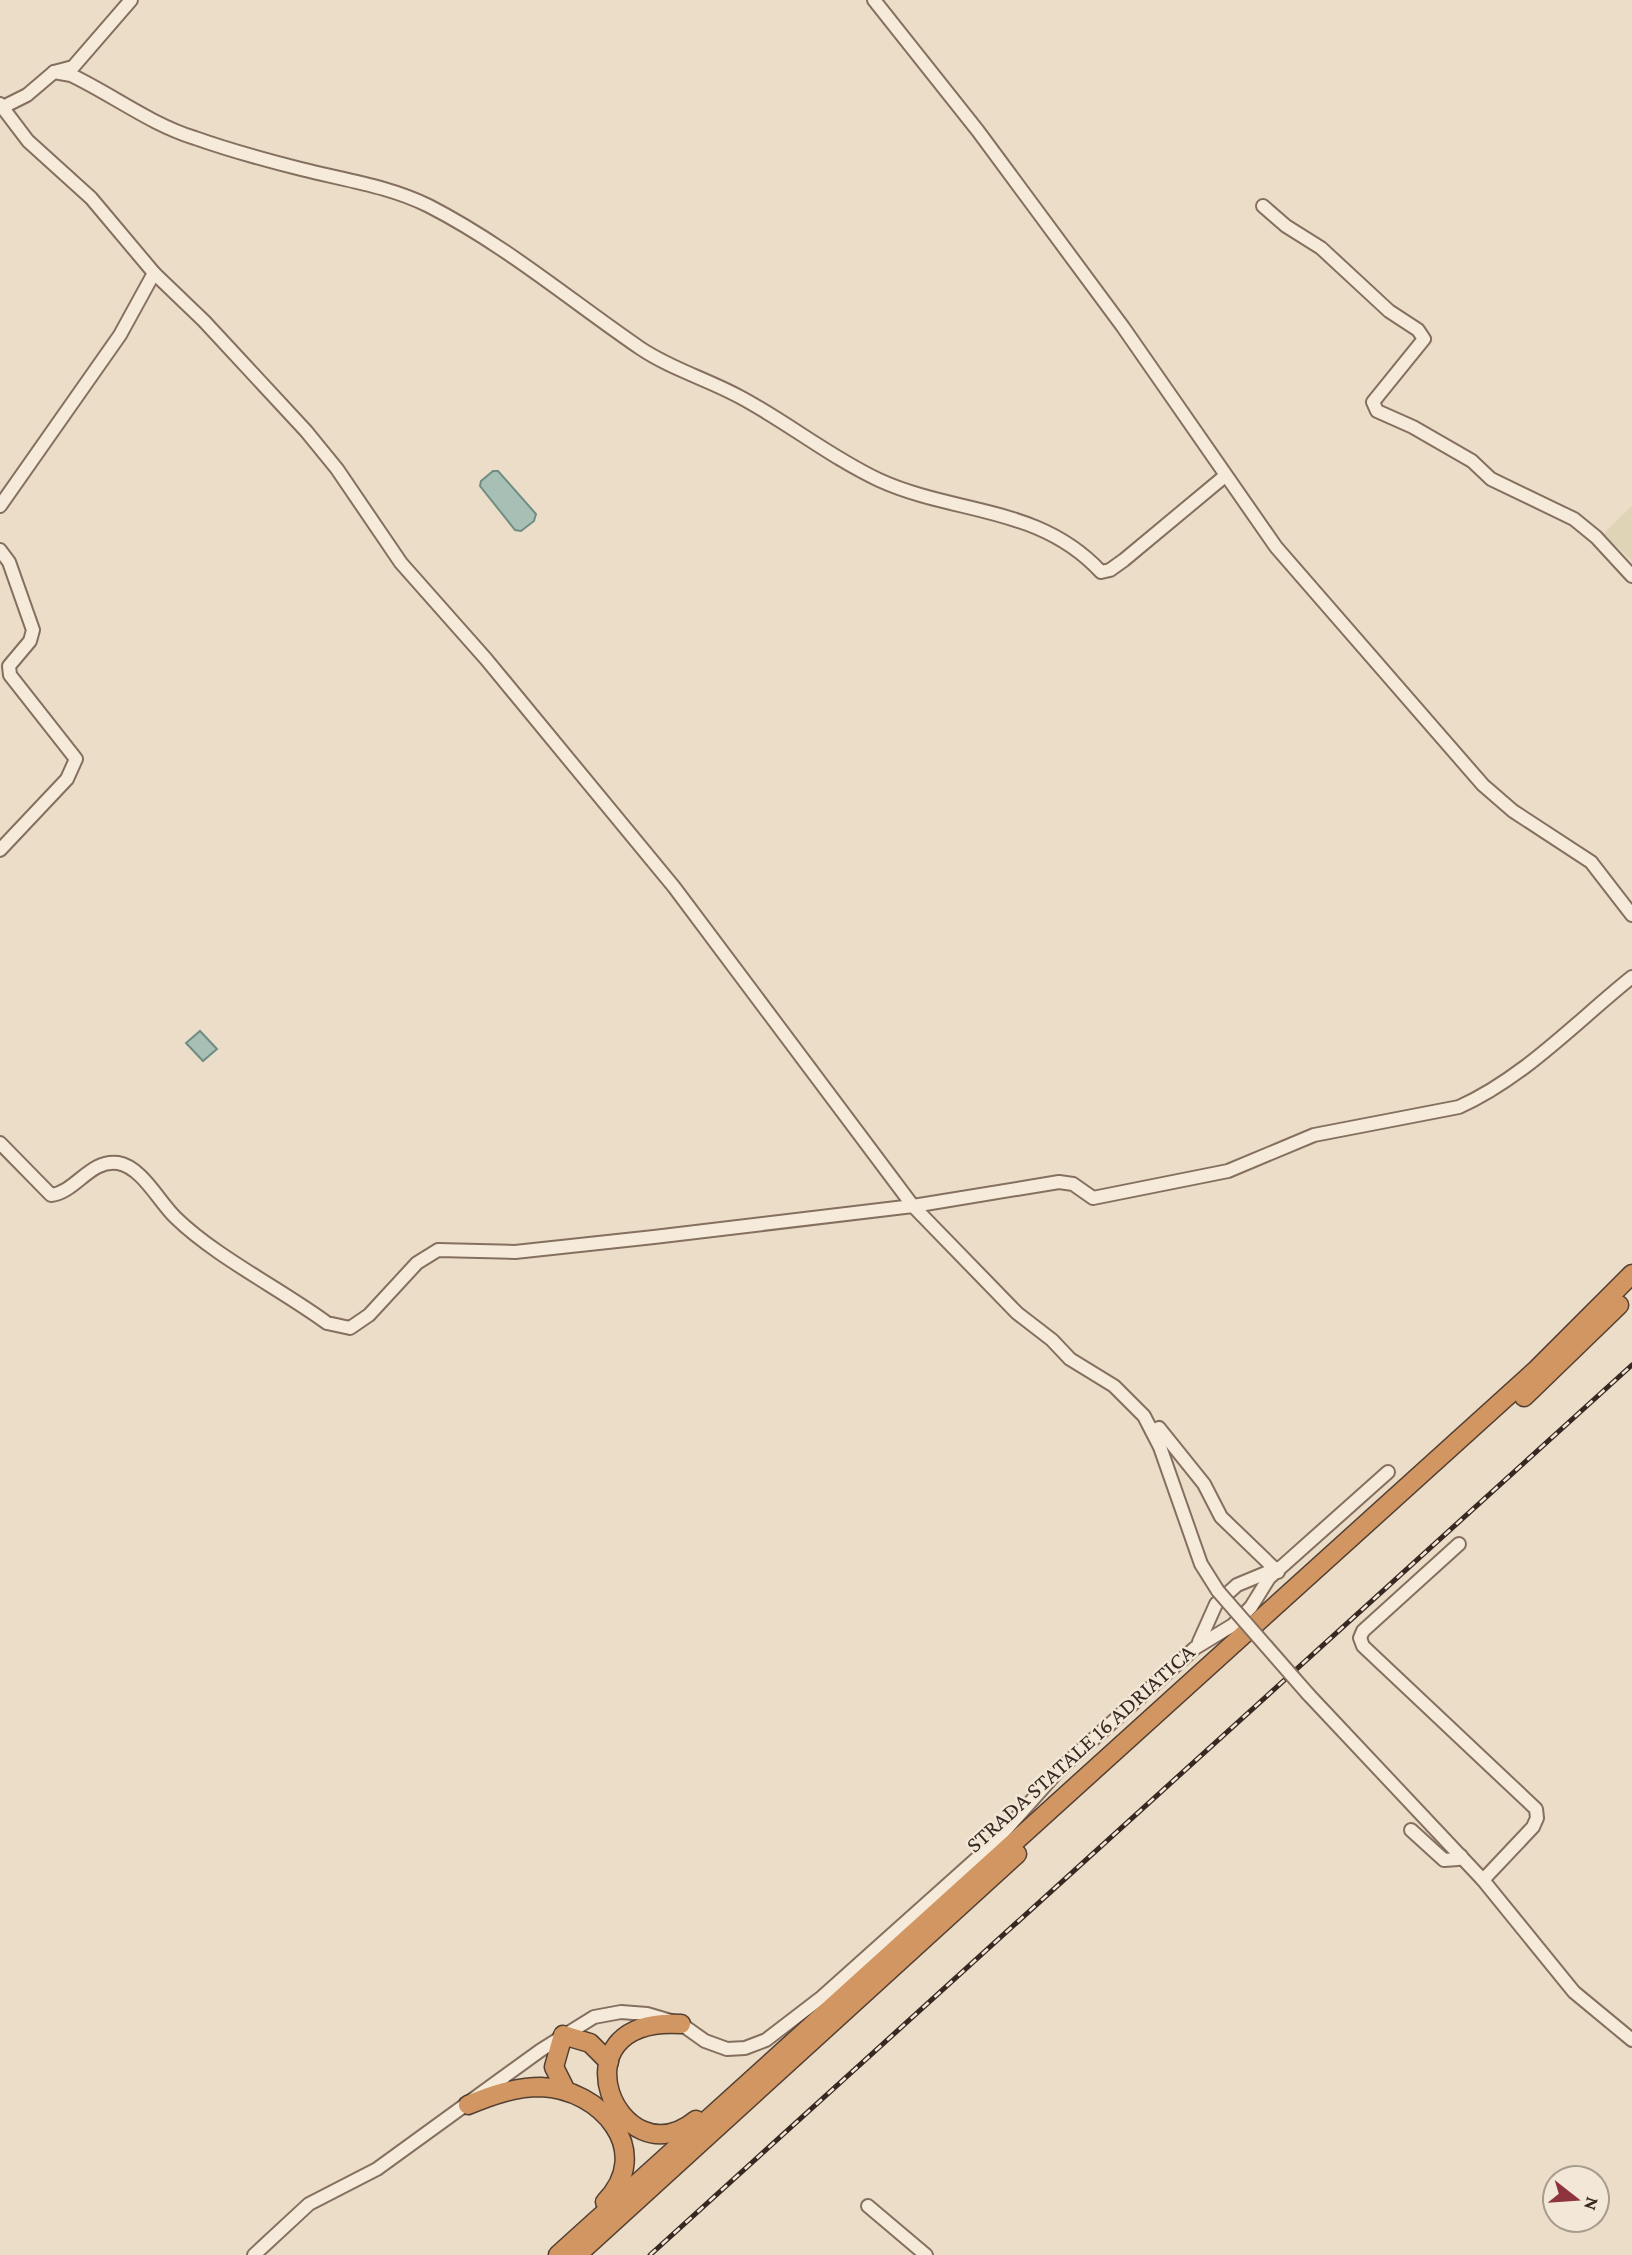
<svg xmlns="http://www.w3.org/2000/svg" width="1632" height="2255" font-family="'Crimson Pro',serif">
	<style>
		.farmland { fill: #dfd5b6 }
		.water { fill: #a8bfb6; stroke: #708d83; stroke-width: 2 }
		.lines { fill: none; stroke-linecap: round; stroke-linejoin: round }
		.minor-casing { stroke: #856f5e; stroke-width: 16 }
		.highway-casing { stroke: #533f32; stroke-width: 21 }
		.minor { stroke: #f6ebda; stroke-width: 12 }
		.highway { stroke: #d19661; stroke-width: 18 }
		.rail-casing { stroke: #372921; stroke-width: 5 }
		.rail { stroke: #f3e8d7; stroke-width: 2.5; stroke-dasharray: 8; stroke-linecap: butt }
		.minor-bridge-casing { stroke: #856f5e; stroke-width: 16; stroke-linecap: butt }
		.minor-bridge { stroke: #f6ebda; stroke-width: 12 }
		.labels { text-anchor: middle; stroke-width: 5; stroke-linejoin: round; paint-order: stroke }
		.street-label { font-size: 23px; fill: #372921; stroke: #f3e8d7 }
	</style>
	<rect width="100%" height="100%" fill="#ebddc8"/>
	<path class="farmland" d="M 1632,506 L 1632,561 L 1603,534 Z"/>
	<g class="water">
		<path d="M 493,471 L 498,471 L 536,514 L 534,521 L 521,531 L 515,530 L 480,486 L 481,481 Z"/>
		<path d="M 200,1031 L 217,1049 L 203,1061 L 186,1043 Z"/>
	</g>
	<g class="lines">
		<defs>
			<g id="minor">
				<path d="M 874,0 L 978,131 L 1123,327 L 1276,547 L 1483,785 L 1513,811 L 1591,862 L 1632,915"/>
				<path d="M 54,72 L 71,75 C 113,95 150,124 195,138 C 229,150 265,160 301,169 C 344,180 389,186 429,206 C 505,245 570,300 640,348 C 671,369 707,379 740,397 C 787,422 830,457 879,480 C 956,515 1039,505 1101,572 L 1110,570 L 1124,560 L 1225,476"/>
				<path d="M 0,104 L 28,141 L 91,198 L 154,273 L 204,321 L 306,431 L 337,469 L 401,563 L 486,659 L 674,887 L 913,1206 L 1017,1313 L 1052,1340 L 1070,1359 L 1114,1386 L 1144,1416 L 1160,1447 L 1201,1564 L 1218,1591"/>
				<path d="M 3,107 L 27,95 L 54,72 L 73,67 L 131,0"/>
				<path d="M 1263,206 L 1286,226 L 1321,248 L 1389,311 L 1418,330 L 1424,339 L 1373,402 L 1377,411 L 1413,427 L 1472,461 L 1491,479 L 1574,519 L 1596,537 L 1632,576"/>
				<path d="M 0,506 L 120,335 L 154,273"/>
				<path d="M 0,550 L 9,562 L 33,630 L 30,641 L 9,666 L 10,675 L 76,759 L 67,779 L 0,850"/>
				<path d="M 0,1143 L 51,1195 C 76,1192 90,1159 118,1163 C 142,1167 159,1202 176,1218 C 216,1257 281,1289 327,1323 L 350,1328 L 369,1315 L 417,1263 L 438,1250 L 515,1252 L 654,1237 L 913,1206 L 1059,1182 L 1073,1184 L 1093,1198 L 1228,1171 L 1314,1135 L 1459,1107 C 1524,1078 1577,1021 1632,977"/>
				<path d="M 1152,1431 L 1159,1428 L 1204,1484 L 1221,1517 L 1278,1572"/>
				<path d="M 1459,1544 L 1363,1631 L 1360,1638 L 1363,1646 L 1536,1809 L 1537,1818 L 1533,1827 L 1483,1880"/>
				<path d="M 1199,1642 L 1216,1604 L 1237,1585 L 1278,1568"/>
				<path d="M 1308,1694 L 1483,1880 L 1574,1992 L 1632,2040"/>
				<path d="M 1411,1830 L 1444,1860 L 1458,1859 L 1461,1856"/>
				<path d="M 868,2206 L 926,2255"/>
				<path d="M 254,2255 L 309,2204 L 377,2169 L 541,2050 L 594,2017 L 621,2012 L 647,2014 L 681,2024 L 705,2041 L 727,2049 L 745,2048 L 766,2040 L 822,1997 L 993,1844 L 1059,1770 L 1195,1648 L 1233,1625 L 1251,1607 L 1269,1578 L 1388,1472"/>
			</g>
			<g id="highway">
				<path d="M 1524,1397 L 1619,1305"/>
				<path d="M 681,2024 C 549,2016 619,2183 696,2120"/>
				<path d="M 566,2091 L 554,2067 L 563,2035 L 590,2043 L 609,2062"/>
				<path d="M 468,2105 C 492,2095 515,2087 541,2087 C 601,2089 655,2151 605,2202"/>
				<path d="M 558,2255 L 1536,1370 L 1632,1274"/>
				<path d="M 577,2255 L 1017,1854"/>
			</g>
		</defs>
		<use href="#minor" class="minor-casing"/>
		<use href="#highway" class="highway-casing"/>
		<use href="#minor" class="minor"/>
		<use href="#highway" class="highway"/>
		<defs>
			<path id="rail" d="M 650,2255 L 1632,1365"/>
		</defs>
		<use href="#rail" class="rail-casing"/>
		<use href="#rail" class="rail"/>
		<defs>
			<path id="minor-bridge" d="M 1218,1591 L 1308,1694"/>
		</defs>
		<use href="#minor-bridge" class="minor-bridge-casing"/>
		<use href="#minor-bridge" class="minor-bridge"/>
	</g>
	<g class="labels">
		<g class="street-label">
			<text transform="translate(1080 1748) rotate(-42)" y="8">STRADA STATALE 16 ADRIATICA</text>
		</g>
	</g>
	<g transform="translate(1576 2199) rotate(107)"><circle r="33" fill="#f3e8d7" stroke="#a89c8e" stroke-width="2"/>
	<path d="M0-5L12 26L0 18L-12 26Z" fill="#8e343c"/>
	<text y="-10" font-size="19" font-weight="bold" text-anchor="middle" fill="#372921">N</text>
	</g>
</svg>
